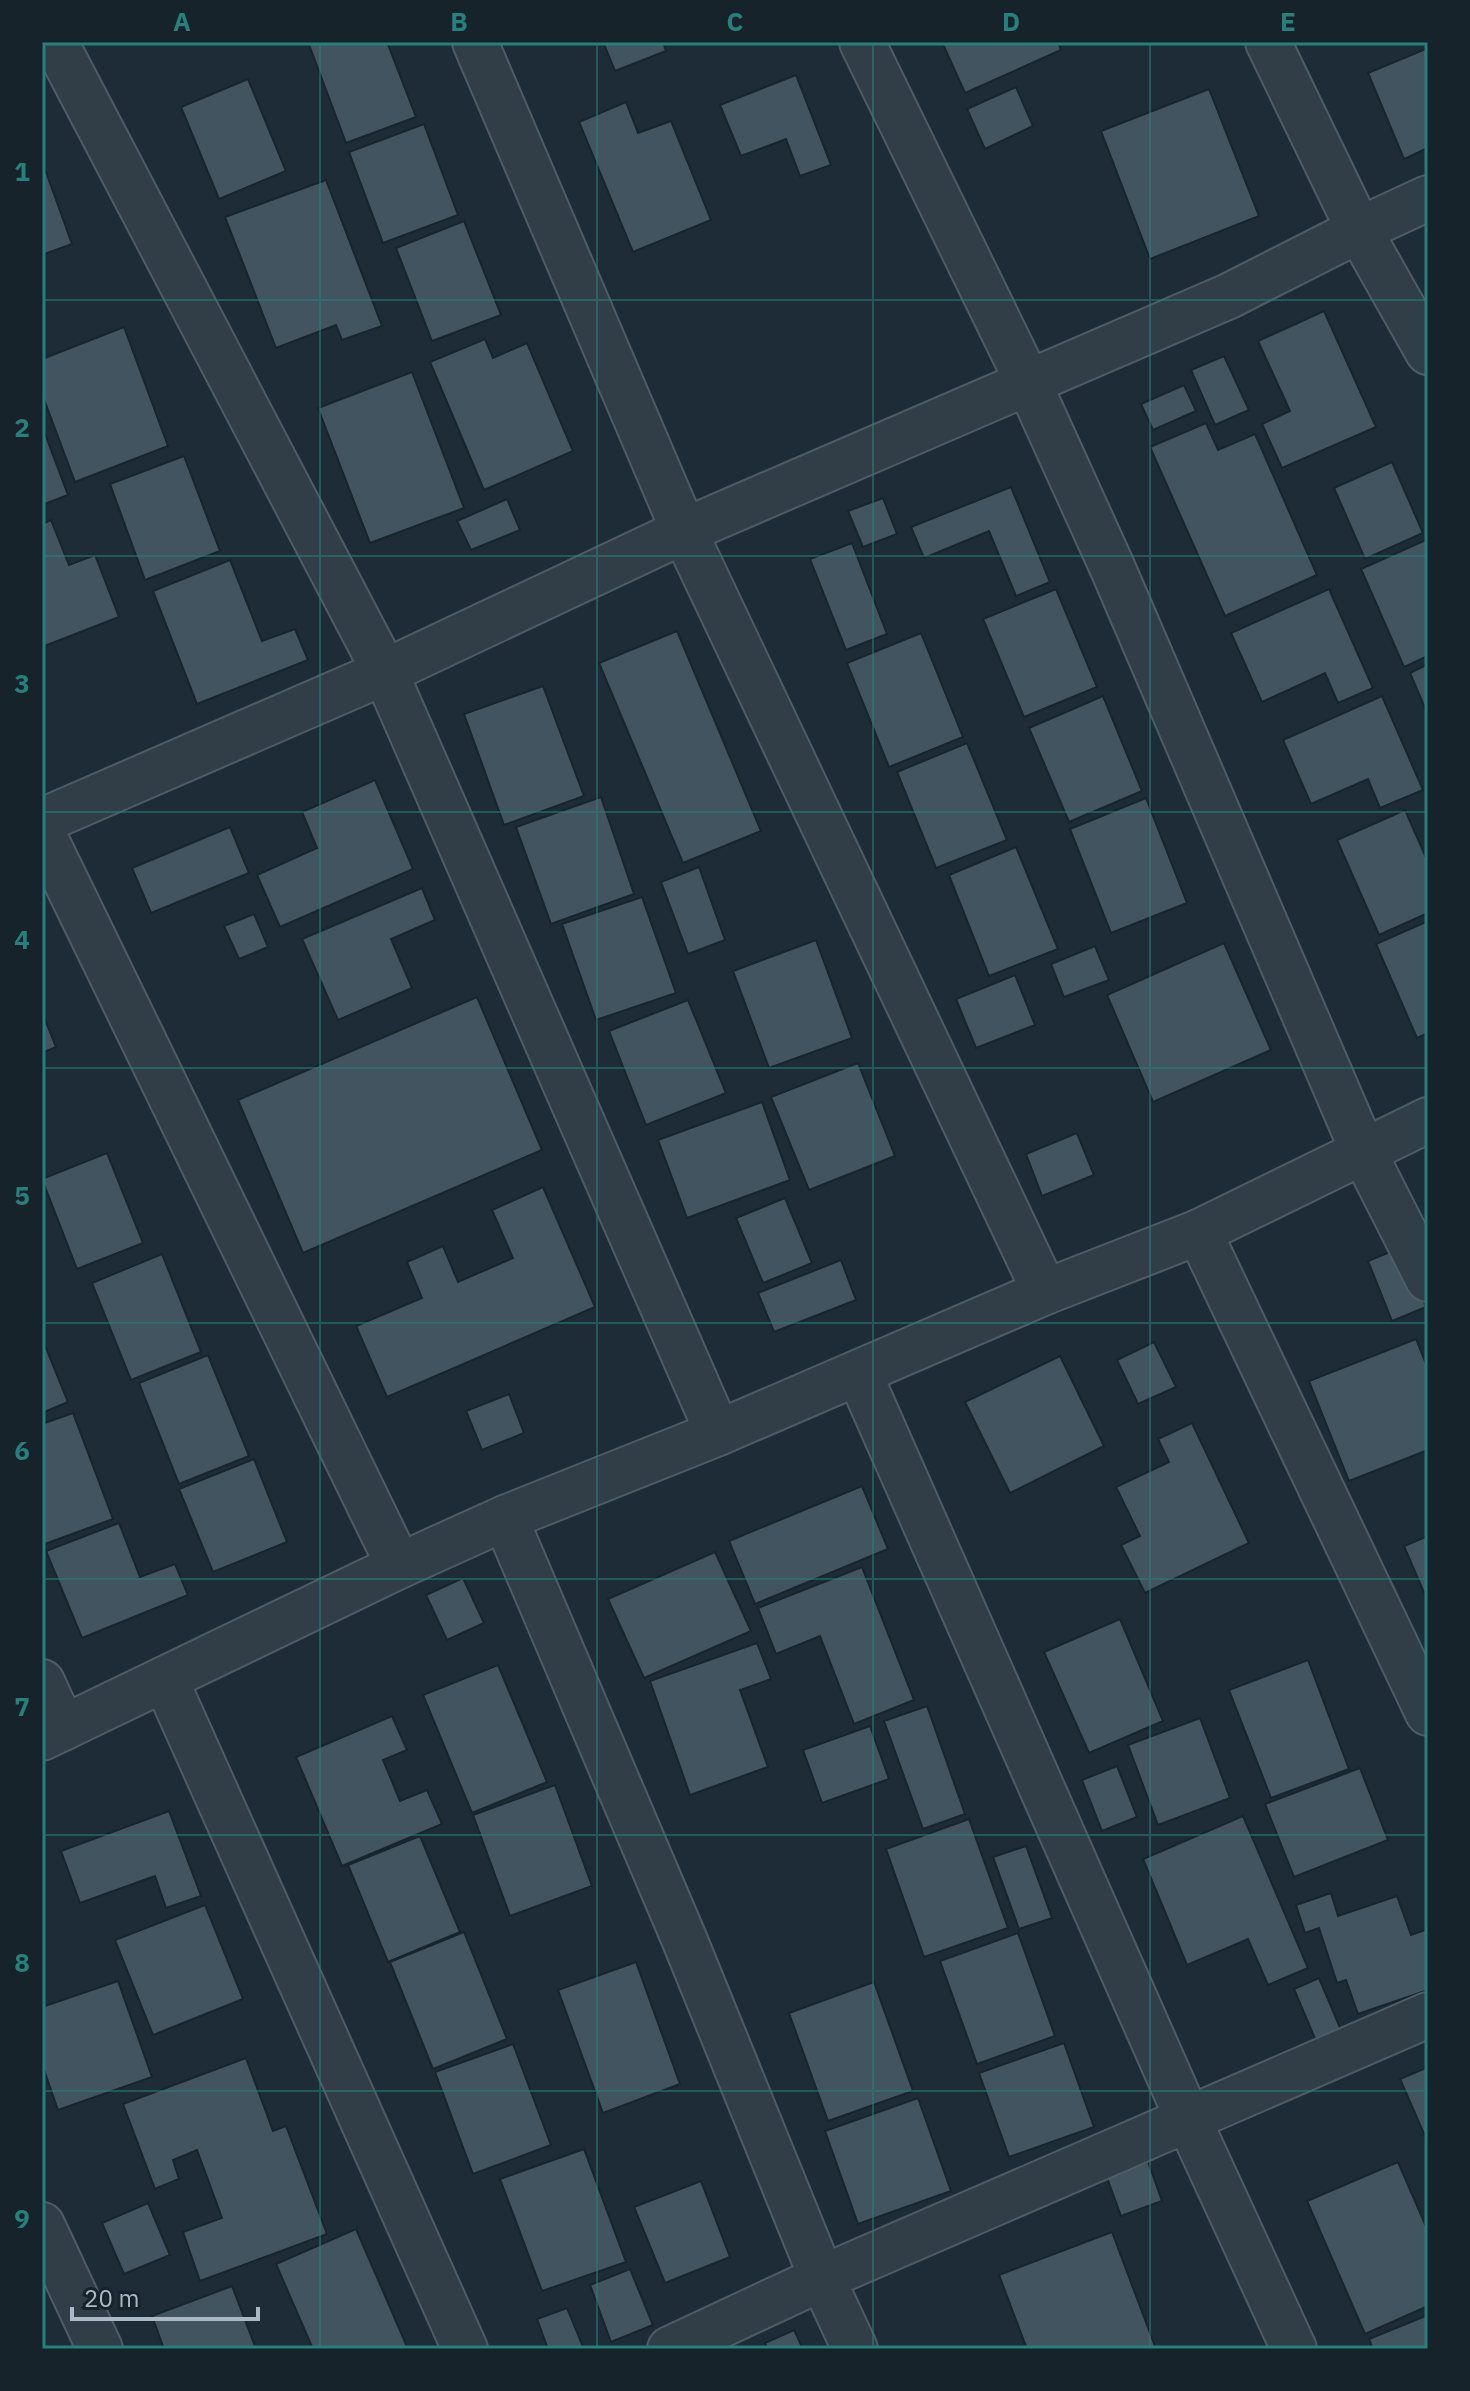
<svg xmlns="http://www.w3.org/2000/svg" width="1470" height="2391" font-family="'IBM Plex Sans',sans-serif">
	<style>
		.building { fill: #435461; stroke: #18252d; stroke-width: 2 }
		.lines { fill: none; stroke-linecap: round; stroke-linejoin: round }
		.street-casing { stroke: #4e5c65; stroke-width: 48 }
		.street { stroke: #313e47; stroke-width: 44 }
		.grid { fill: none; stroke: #26807b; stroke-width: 2; stroke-opacity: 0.55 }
		.neatline { fill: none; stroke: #26807b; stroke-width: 3 }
		.grid-label { font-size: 26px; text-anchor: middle; font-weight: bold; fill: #26807b }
	</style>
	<rect width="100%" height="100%" fill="#1d2c36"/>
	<g class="building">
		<path d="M 308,42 L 387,42 L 416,117 L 346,143 Z"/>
		<path d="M 603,42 L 663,42 L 666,51 L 615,71 Z"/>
		<path d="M 942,42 L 1058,42 L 1061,50 L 965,93 Z"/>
		<path d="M 1428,48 L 1428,148 L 1404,159 L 1368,73 Z"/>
		<path d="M 796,75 L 831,165 L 800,176 L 786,139 L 741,156 L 720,105 Z"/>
		<path d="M 248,79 L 286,171 L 219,199 L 181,107 Z"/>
		<path d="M 1016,87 L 1033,126 L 985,149 L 967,109 Z"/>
		<path d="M 1209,89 L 1259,216 L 1150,259 L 1101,131 Z"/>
		<path d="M 626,102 L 638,133 L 671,121 L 711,220 L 633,252 L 579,122 Z"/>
		<path d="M 424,124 L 458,215 L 383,243 L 349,152 Z"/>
		<path d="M 46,172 L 72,244 L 42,255 L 42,173 Z"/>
		<path d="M 326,180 L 382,326 L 342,340 L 336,325 L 276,348 L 225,217 Z"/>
		<path d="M 464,221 L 501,315 L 432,341 L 396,248 Z"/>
		<path d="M 1324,311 L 1376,427 L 1282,468 L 1262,424 L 1290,411 L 1258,341 Z"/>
		<path d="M 124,327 L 168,446 L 75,482 L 42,394 L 42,359 Z"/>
		<path d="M 485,339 L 493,358 L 527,343 L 573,451 L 484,490 L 430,362 Z"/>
		<path d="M 1224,356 L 1249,410 L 1215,425 L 1191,370 Z"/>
		<path d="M 412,372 L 464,508 L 370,543 L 318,408 Z"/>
		<path d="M 1184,385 L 1196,411 L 1153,430 L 1141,404 Z"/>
		<path d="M 1206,423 L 1218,450 L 1255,434 L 1317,575 L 1225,616 L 1150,447 Z"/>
		<path d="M 42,426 L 68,495 L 42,505 Z"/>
		<path d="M 184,456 L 220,551 L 145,580 L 110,484 Z"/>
		<path d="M 1392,462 L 1423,533 L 1365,559 L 1334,488 Z"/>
		<path d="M 1011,487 L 1050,582 L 1016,596 L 989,531 L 924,558 L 911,527 Z"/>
		<path d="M 883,498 L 897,534 L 863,547 L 848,511 Z"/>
		<path d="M 507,499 L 520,530 L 471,550 L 457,521 Z"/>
		<path d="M 51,520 L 69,565 L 95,555 L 119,617 L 42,647 L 42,524 Z"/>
		<path d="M 1428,539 L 1428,656 L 1404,667 L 1361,569 Z"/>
		<path d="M 852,543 L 887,634 L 846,650 L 810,559 Z"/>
		<path d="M 230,560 L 262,641 L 295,629 L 308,660 L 197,704 L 153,591 Z"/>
		<path d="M 1056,589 L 1097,687 L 1024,717 L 983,619 Z"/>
		<path d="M 1329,589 L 1373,688 L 1338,703 L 1325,673 L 1262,702 L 1231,633 Z"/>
		<path d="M 677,631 L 761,831 L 683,863 L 599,663 Z"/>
		<path d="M 921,633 L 963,737 L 889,767 L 847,663 Z"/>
		<path d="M 1428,664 L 1428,715 L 1410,673 Z"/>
		<path d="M 543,686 L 584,796 L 504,825 L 464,714 Z"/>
		<path d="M 1103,696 L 1142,791 L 1069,822 L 1029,728 Z"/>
		<path d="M 1382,696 L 1423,790 L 1380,808 L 1368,779 L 1311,804 L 1283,740 Z"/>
		<path d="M 967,743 L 1007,840 L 936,868 L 897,772 Z"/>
		<path d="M 375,780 L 413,869 L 280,927 L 257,875 L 317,848 L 302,812 Z"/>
		<path d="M 601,797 L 634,894 L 551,924 L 516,827 Z"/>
		<path d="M 1146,798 L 1187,903 L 1111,933 L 1070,829 Z"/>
		<path d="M 1405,810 L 1428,862 L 1428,913 L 1379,935 L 1337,840 Z"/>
		<path d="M 230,827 L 249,873 L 151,913 L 132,868 Z"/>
		<path d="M 1016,847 L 1058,949 L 989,976 L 949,875 Z"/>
		<path d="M 699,867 L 725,940 L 688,954 L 661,882 Z"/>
		<path d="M 422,888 L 435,920 L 391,939 L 412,988 L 338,1020 L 302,939 Z"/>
		<path d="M 642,897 L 676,993 L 596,1020 L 562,924 Z"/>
		<path d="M 254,914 L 268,947 L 239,959 L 224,926 Z"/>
		<path d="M 1428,921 L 1428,1033 L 1417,1038 L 1376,944 Z"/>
		<path d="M 816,940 L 852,1038 L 769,1068 L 733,971 Z"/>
		<path d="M 1224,943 L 1271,1050 L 1153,1102 L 1107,995 Z"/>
		<path d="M 1095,946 L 1109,980 L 1064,997 L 1051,964 Z"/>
		<path d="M 1015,975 L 1035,1025 L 976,1048 L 956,999 Z"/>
		<path d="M 477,997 L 542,1150 L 303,1253 L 238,1100 Z"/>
		<path d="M 688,1000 L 726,1093 L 646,1125 L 609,1031 Z"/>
		<path d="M 42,1012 L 56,1047 L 42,1053 Z"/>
		<path d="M 858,1063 L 895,1156 L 809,1190 L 771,1097 Z"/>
		<path d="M 762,1102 L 790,1180 L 687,1218 L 658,1140 Z"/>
		<path d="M 1077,1133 L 1094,1175 L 1042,1196 L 1026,1154 Z"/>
		<path d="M 107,1153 L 143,1243 L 77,1269 L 42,1179 Z"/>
		<path d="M 543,1187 L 595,1307 L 387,1397 L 356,1326 L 422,1298 L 407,1262 L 443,1246 L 458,1282 L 513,1258 L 492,1210 Z"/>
		<path d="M 785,1198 L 812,1263 L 763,1283 L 736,1218 Z"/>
		<path d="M 1402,1247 L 1426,1307 L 1392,1321 L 1368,1261 Z"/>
		<path d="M 162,1254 L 201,1352 L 131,1380 L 92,1283 Z"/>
		<path d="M 841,1260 L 856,1300 L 774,1332 L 758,1293 Z"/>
		<path d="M 42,1338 L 68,1402 L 42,1413 Z"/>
		<path d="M 1416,1339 L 1428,1369 L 1428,1450 L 1349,1481 L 1309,1381 Z"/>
		<path d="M 1154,1342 L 1176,1387 L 1138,1404 L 1117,1360 Z"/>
		<path d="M 208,1355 L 249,1456 L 179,1484 L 139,1383 Z"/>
		<path d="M 1060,1356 L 1104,1446 L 1010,1493 L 965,1402 Z"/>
		<path d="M 509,1394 L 524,1433 L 482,1450 L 466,1411 Z"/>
		<path d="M 73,1413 L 113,1519 L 42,1545 L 42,1424 Z"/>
		<path d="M 1192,1423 L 1249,1543 L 1145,1593 L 1121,1545 L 1140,1536 L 1116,1487 L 1169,1462 L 1158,1439 Z"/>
		<path d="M 254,1459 L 287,1542 L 213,1572 L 179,1489 Z"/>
		<path d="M 862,1486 L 888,1549 L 755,1604 L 729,1541 Z"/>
		<path d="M 119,1523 L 140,1577 L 175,1564 L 188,1595 L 82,1638 L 46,1551 Z"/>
		<path d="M 1428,1536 L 1428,1602 L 1404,1546 Z"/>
		<path d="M 715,1552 L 751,1631 L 644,1678 L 608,1599 Z"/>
		<path d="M 862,1567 L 914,1700 L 854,1724 L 820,1636 L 776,1654 L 758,1608 Z"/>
		<path d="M 463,1578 L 484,1623 L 447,1640 L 426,1595 Z"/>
		<path d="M 1120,1619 L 1163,1721 L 1089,1753 L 1044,1652 Z"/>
		<path d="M 757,1643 L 771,1679 L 740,1690 L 768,1767 L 690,1795 L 650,1681 Z"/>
		<path d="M 1308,1660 L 1349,1769 L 1271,1798 L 1229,1690 Z"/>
		<path d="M 498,1665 L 547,1782 L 472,1813 L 423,1695 Z"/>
		<path d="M 927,1706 L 965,1814 L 923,1829 L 884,1721 Z"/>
		<path d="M 392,1716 L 407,1750 L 383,1760 L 400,1801 L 427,1790 L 442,1824 L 342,1866 L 296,1757 Z"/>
		<path d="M 1200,1718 L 1230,1798 L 1158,1825 L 1128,1745 Z"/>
		<path d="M 870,1726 L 889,1779 L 822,1803 L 803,1750 Z"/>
		<path d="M 1117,1766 L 1137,1817 L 1102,1831 L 1082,1780 Z"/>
		<path d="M 1360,1768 L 1388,1840 L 1294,1877 L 1265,1804 Z"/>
		<path d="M 555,1785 L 592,1886 L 510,1916 L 473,1815 Z"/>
		<path d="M 169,1811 L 201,1896 L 166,1908 L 155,1876 L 80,1903 L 61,1851 Z"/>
		<path d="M 1243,1816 L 1308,1968 L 1268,1985 L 1248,1939 L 1187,1965 L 1143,1859 Z"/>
		<path d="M 969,1819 L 1008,1928 L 924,1957 L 886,1849 Z"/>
		<path d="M 420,1836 L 460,1932 L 388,1962 L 348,1865 Z"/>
		<path d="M 1026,1846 L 1052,1918 L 1019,1929 L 993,1857 Z"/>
		<path d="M 1331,1893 L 1338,1916 L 1397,1896 L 1411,1935 L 1428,1929 L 1428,1990 L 1358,2014 L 1346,1980 L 1337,1983 L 1319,1928 L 1305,1933 L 1296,1905 Z"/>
		<path d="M 205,1905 L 243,1999 L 153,2035 L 115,1940 Z"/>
		<path d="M 464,1932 L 507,2039 L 433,2069 L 390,1962 Z"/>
		<path d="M 1018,1933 L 1055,2036 L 977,2064 L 940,1961 Z"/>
		<path d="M 636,1962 L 680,2084 L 603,2113 L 558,1990 Z"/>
		<path d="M 1319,1978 L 1341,2030 L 1316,2041 L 1294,1989 Z"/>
		<path d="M 118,1981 L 152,2077 L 58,2110 L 42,2064 L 42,2007 Z"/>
		<path d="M 874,1982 L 913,2091 L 828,2121 L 789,2013 Z"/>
		<path d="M 1064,2043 L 1094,2127 L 1009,2157 L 979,2073 Z"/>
		<path d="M 513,2044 L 551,2145 L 473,2174 L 435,2072 Z"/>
		<path d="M 246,2058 L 273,2131 L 286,2126 L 327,2234 L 200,2281 L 183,2232 L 222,2218 L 197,2150 L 173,2160 L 179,2179 L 155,2189 L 123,2104 Z"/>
		<path d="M 1428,2067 L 1428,2143 L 1400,2079 Z"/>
		<path d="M 918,2098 L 951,2191 L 858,2224 L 825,2131 Z"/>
		<path d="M 584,2149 L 626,2262 L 542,2291 L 500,2179 Z"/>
		<path d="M 1147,2159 L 1162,2201 L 1121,2216 L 1106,2175 Z"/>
		<path d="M 1398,2162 L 1428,2231 L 1428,2306 L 1365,2334 L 1307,2201 Z"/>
		<path d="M 701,2181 L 730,2257 L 665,2283 L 634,2207 Z"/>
		<path d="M 148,2203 L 170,2255 L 124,2274 L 102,2223 Z"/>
		<path d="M 356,2229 L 408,2349 L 313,2349 L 276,2264 Z"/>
		<path d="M 1112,2232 L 1156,2349 L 1027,2349 L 999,2275 Z"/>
		<path d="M 630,2269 L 653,2325 L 611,2342 L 590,2285 Z"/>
		<path d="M 232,2286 L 256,2349 L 164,2349 L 152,2316 Z"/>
		<path d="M 567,2308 L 584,2349 L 548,2349 L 537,2319 Z"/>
		<path d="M 1428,2315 L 1428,2349 L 1373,2349 L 1369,2339 Z"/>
		<path d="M 794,2330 L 803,2349 L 768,2349 L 765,2343 Z"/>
	</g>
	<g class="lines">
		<defs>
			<g id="street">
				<path d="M 55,42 L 385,672 L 718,1433"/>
				<path d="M 475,42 L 684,531 L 1045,1292"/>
				<path d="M 862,42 L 1028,382 L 1113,569 L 1363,1151 L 1428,1279"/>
				<path d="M 1268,42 L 1359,230 L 1428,352"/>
				<path d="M 42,821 L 385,672 L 684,531 L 1229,296 L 1359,230 L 1428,198"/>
				<path d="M 42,832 L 399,1566"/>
				<path d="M 1199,1232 L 1428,1713"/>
				<path d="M 859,1374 L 1188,2119 L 1294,2349"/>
				<path d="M 505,1518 L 685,1941 L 822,2278 L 855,2349"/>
				<path d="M 165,1679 L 465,2349"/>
				<path d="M 42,1682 L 63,1728"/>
				<path d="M 42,1738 L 399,1566 L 505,1518 L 718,1433 L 1045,1292 L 1199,1232 L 1428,1120"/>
				<path d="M 42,2225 L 100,2349"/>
				<path d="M 670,2349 L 822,2278 L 1428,2015"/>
			</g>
		</defs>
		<use href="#street" class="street-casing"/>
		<use href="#street" class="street"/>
	</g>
	<path class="grid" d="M 320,42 L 320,2349M 597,42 L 597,2349M 873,42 L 873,2349M 1150,42 L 1150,2349M 42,300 L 1428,300M 42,556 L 1428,556M 42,812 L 1428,812M 42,1068 L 1428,1068M 42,1323 L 1428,1323M 42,1579 L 1428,1579M 42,1835 L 1428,1835M 42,2091 L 1428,2091"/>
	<rect width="1470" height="2391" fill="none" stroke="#17232b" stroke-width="88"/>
	<path d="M72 2307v12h186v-12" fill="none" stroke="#aab9c5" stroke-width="4"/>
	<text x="84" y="2307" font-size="24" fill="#aab9c5" stroke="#17232b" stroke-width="6" paint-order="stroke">20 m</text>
	<rect x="44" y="44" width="1382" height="2303" class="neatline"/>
	<g class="grid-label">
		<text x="182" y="31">A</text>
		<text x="459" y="31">B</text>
		<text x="735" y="31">C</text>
		<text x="1011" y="31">D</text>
		<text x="1288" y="31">E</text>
		<text x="22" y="181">1</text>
		<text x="22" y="437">2</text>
		<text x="22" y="693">3</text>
		<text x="22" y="949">4</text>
		<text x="22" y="1205">5</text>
		<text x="22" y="1460">6</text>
		<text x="22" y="1716">7</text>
		<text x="22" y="1972">8</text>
		<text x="22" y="2228">9</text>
	</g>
</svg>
